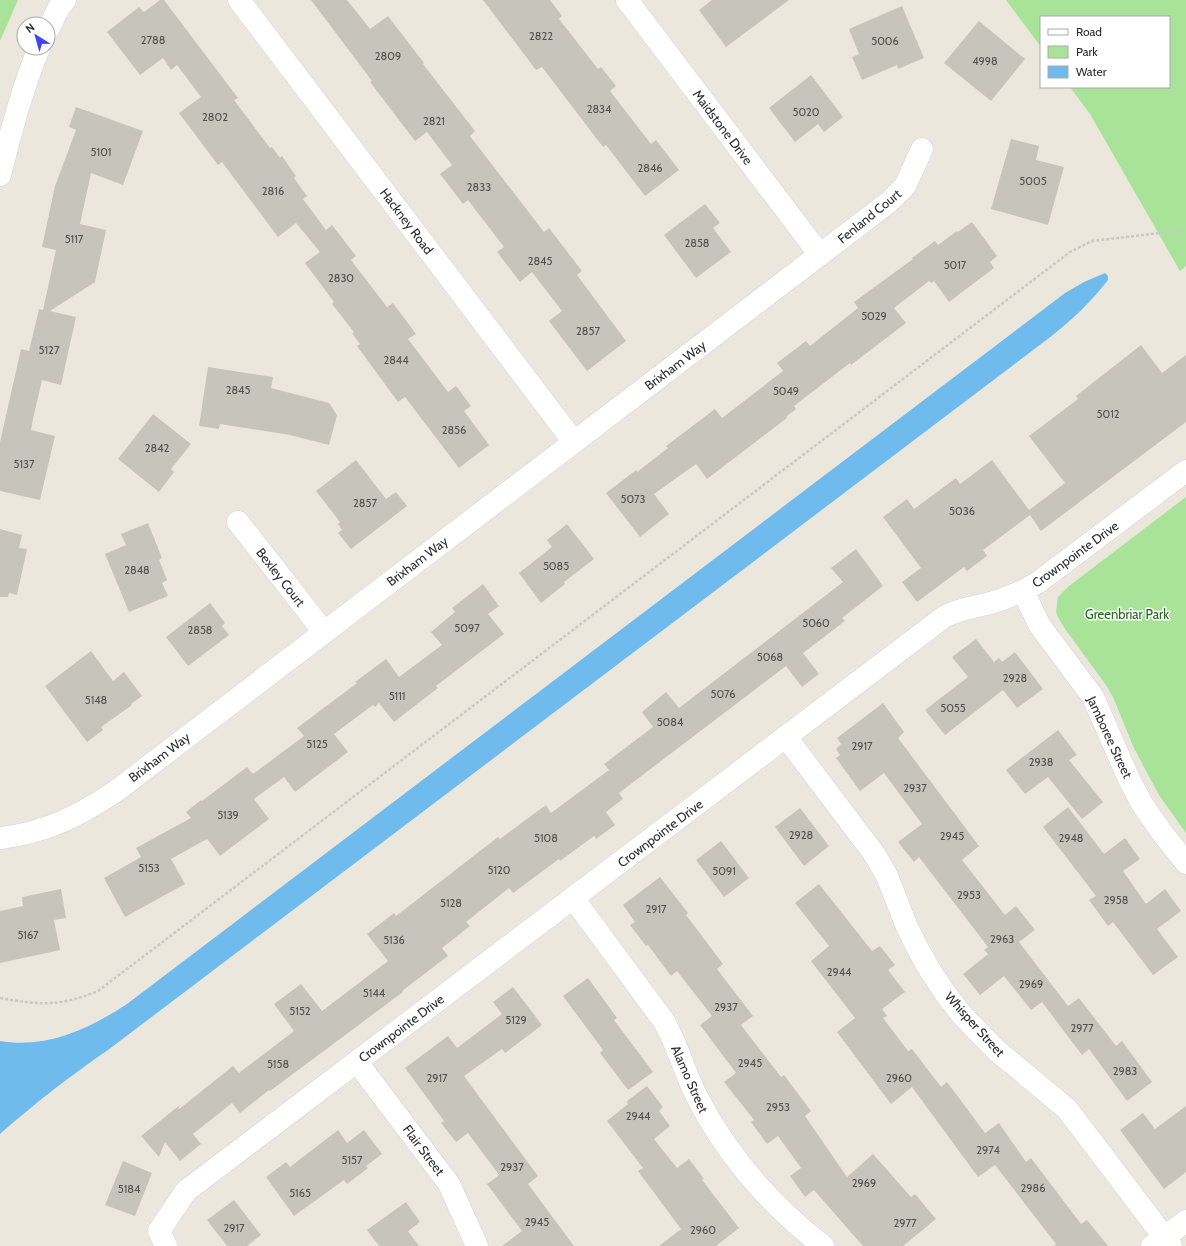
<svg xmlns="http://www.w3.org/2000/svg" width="1186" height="1246" font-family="Cabin,sans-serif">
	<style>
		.green { fill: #a8e399 }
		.water { fill: #6fbbee }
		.building { fill: #c7c5bb }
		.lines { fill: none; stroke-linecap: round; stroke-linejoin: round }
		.minor-casing { stroke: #d1d2e3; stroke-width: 23 }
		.path { stroke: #c8c8c8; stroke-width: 2.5; stroke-dasharray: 3 2; stroke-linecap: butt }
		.minor { stroke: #fff; stroke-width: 22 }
		.labels { text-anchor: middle; stroke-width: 3; stroke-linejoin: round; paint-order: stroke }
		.number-label { font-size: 11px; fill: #51514e }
		.street-label { font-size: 13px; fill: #2a2a2a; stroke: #fff }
		.park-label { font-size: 13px; fill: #20671a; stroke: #fff }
	</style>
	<rect width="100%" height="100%" fill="#ece7dc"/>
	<g class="green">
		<path d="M 0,0 L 18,0 L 0,41 Z"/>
		<path d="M 1006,0 L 1186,0 L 1186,266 L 1180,271 L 1090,114 L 1070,87 L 1169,87 L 1169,17 L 1041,17 L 1041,47 Z"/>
		<path d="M 1186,497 L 1186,833 L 1159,795 L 1146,771 L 1133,746 L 1113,697 L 1106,685 L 1065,629 L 1058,617 L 1056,612 L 1058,597 L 1069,586 Z"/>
	</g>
	<path class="water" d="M 1105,273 L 1108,276 L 1108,280 C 1091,302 1071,321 1049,338 L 108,1050 C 70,1076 34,1104 0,1134 L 0,1041 C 46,1049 89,1029 127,1004 L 1065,293 L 1084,282 Z"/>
	<g class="building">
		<path d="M 160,0 L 164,0 L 238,98 L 234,100 L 270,148 L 272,147 L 280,158 L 282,156 L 296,176 L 294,178 L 307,196 L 303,199 L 326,230 L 332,225 L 356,256 L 351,260 L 387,307 L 393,303 L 416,334 L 408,339 L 448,392 L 456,386 L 471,406 L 464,411 L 489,445 L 459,468 L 405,397 L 398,402 L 357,346 L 360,344 L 352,333 L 354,332 L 332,304 L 334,302 L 305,263 L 320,252 L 296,223 L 278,237 L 222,162 L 218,165 L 179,113 L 201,97 L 177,65 L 171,70 L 163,58 L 140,75 L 107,32 L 139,7 L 144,12 Z"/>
		<path d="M 311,0 L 347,0 L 370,29 L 388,16 L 424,63 L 423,64 L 475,131 L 470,136 L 544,232 L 549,228 L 582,271 L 577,275 L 626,341 L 587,371 L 549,321 L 562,311 L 532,272 L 520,282 L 497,252 L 504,247 L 468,200 L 463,204 L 440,174 L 452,165 L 427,132 L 415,141 L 370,82 L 372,81 Z"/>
		<path d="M 483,0 L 550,0 L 562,16 L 559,19 L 598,69 L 601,67 L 616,86 L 610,91 L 651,144 L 656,140 L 679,170 L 645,196 L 606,145 L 603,147 L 542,67 L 536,70 Z"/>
		<path d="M 712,0 L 789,0 L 726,47 L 699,10 Z"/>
		<path d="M 902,6 L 924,58 L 898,69 L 897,65 L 862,80 L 852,57 L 859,54 L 849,29 Z"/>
		<path d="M 979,21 L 1025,59 L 991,101 L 944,63 Z"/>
		<path d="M 811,75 L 843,117 L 824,132 L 818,124 L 795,142 L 769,108 Z"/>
		<path d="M 76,107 L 143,131 L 123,185 L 91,173 L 80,224 L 106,230 L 95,282 L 50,311 L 76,317 L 61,385 L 42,380 L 33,419 L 31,430 L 55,436 L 40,500 L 0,491 L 0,442 L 21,349 L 29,351 L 39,309 L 43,310 L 56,250 L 42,247 L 55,186 L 76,130 L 69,127 Z"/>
		<path d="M 1011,139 L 1039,146 L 1036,160 L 1064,167 L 1048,225 L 991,209 Z"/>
		<path d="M 705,204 L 720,223 L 713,228 L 731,252 L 696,278 L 664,235 Z"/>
		<path d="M 972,222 L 997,256 L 990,262 L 994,268 L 949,302 L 934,281 L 931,283 L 929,281 L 894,308 L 906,323 L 851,365 L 850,363 L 794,406 L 796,409 L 786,417 L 787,418 L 707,479 L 696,464 L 654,494 L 669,514 L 640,537 L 606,493 L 636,470 L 637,472 L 668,448 L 666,446 L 715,409 L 722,418 L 783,371 L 777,363 L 806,341 L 810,346 L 858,308 L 854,302 L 913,259 L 912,258 L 935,241 L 938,245 L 957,231 L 958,232 Z"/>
		<path d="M 1141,345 L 1162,373 L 1186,355 L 1186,422 L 1041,531 L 1030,515 L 983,550 L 987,556 L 967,571 L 964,567 L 917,602 L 902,582 L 921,568 L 883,517 L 907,499 L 914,509 L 956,478 L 960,484 L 992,460 L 1029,510 L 1065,483 L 1029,436 L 1078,399 L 1076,396 Z"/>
		<path d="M 208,367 L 273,377 L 271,388 L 329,403 L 337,415 L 329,445 L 290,435 L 220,424 L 219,429 L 199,426 Z"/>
		<path d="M 153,414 L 191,444 L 171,469 L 174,472 L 159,492 L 118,459 Z"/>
		<path d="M 356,460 L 386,499 L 396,492 L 407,506 L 351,549 L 338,533 L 342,530 L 338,524 L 340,522 L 316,491 Z"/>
		<path d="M 148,523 L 162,558 L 159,560 L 167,580 L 162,583 L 168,596 L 129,612 L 105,554 L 126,545 L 121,534 Z"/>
		<path d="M 567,524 L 594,559 L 564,582 L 565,584 L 541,603 L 519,573 L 552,547 L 547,540 Z"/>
		<path d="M 0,529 L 22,535 L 19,548 L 27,549 L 17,595 L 9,593 L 8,597 L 0,597 Z"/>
		<path d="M 856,549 L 883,586 L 842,618 L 845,621 L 803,653 L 819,674 L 802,687 L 786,666 L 619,793 L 623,799 L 606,812 L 615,825 L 596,839 L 594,836 L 560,861 L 559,859 L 513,893 L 509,888 L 466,922 L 470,926 L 442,948 L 448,956 L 402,991 L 403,992 L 270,1091 L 269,1090 L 240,1113 L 232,1103 L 193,1134 L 201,1144 L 180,1161 L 165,1142 L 159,1157 L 141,1136 L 180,1105 L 178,1110 L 233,1066 L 239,1073 L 294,1031 L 274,1004 L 301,984 L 322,1011 L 388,961 L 367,934 L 394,913 L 396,916 L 498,837 L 500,839 L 546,805 L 551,813 L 609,770 L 604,764 L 653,727 L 642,712 L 666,692 L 679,708 L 843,582 L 831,568 Z"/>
		<path d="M 483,584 L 499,606 L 488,614 L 504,634 L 436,686 L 438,688 L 394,722 L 379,703 L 375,707 L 373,705 L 334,734 L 348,752 L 295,792 L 284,777 L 254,799 L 269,819 L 220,856 L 207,839 L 171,859 L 185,884 L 125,917 L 104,878 L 141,857 L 136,848 L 191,818 L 186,812 L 201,800 L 202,801 L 247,767 L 253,774 L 304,736 L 297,728 L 357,683 L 355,682 L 386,659 L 399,677 L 442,645 L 431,632 L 455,612 L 452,608 Z"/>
		<path d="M 210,603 L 225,623 L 222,626 L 229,635 L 188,666 L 166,637 Z"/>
		<path d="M 976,639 L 994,662 L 999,658 L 1002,662 L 1015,652 L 1043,689 L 1017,708 L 1003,690 L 945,735 L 925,710 L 968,677 L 952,657 Z"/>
		<path d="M 91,651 L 113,681 L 124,672 L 142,696 L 131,704 L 132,705 L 101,727 L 103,730 L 87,742 L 45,686 Z"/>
		<path d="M 883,703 L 904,732 L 898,738 L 979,846 L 962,860 L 1005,915 L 1016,906 L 1035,930 L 1019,942 L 1068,1006 L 1079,998 L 1116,1046 L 1122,1041 L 1152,1082 L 1127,1101 L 1089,1049 L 1082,1055 L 1042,1002 L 1031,1010 L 1004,976 L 980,995 L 963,974 L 988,954 L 984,950 L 988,947 L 919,857 L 914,862 L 898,842 L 922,824 L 884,773 L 860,791 L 836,758 L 840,755 L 836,749 L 841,744 L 837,738 Z"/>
		<path d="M 1058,730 L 1077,755 L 1069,760 L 1103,802 L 1082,819 L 1048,777 L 1025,794 L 1006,770 Z"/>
		<path d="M 1068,807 L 1104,854 L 1125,838 L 1140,859 L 1123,871 L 1146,904 L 1165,889 L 1181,911 L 1157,929 L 1178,957 L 1153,975 L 1113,922 L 1108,926 L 1089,900 L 1096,896 L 1043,827 Z"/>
		<path d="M 800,808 L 829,846 L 804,866 L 775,827 Z"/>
		<path d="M 721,841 L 749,878 L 724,897 L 696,860 Z"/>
		<path d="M 660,877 L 688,913 L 686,915 L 723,964 L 717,969 L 753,1016 L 741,1025 L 781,1077 L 784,1075 L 811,1111 L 805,1116 L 847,1177 L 873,1154 L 911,1197 L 915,1194 L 936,1219 L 903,1246 L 863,1246 L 814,1190 L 805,1197 L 790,1176 L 801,1168 L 778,1136 L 767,1144 L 751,1122 L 754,1120 L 724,1082 L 736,1073 L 700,1025 L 712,1016 L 677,971 L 671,976 L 648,945 L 646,946 L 630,925 L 635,922 L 623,905 Z"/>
		<path d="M 819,884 L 872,951 L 880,946 L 895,965 L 888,970 L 905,992 L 882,1009 L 887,1016 L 883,1018 L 908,1051 L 912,1049 L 941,1087 L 947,1082 L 985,1133 L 999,1123 L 1026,1162 L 1031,1158 L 1081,1224 L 1087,1220 L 1108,1246 L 1054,1246 L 1056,1244 L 995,1165 L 978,1177 L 912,1087 L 891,1104 L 837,1032 L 855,1018 L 811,961 L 829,946 L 795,903 Z"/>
		<path d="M 61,889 L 66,918 L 54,920 L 60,950 L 0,963 L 0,911 L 23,906 L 22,897 Z"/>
		<path d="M 588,978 L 617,1018 L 614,1020 L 653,1072 L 628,1090 L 600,1053 L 603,1050 L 563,996 Z"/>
		<path d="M 513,987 L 542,1025 L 505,1053 L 502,1049 L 464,1076 L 538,1176 L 528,1184 L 574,1246 L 502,1246 L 522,1231 L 487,1184 L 499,1175 L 468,1133 L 456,1142 L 441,1123 L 444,1121 L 405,1068 L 448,1036 L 457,1048 L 502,1014 L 493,1002 Z"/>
		<path d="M 647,1086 L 663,1107 L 659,1111 L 670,1126 L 654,1139 L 677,1168 L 689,1159 L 704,1179 L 702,1180 L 739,1228 L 716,1246 L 659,1246 L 681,1229 L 638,1171 L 643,1168 L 607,1121 L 628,1104 L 627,1101 Z"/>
		<path d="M 1186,1106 L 1186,1172 L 1164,1189 L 1120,1130 L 1143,1113 L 1155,1129 Z"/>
		<path d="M 338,1130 L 347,1143 L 364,1130 L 382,1154 L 366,1166 L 368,1168 L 347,1184 L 344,1180 L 294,1216 L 266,1177 L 286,1162 L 290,1167 Z"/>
		<path d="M 123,1161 L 152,1173 L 135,1216 L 105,1205 Z"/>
		<path d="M 234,1200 L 261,1235 L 247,1246 L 227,1246 L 207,1220 Z"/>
		<path d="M 406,1202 L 420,1222 L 408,1231 L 419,1246 L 379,1246 L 367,1230 Z"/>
	</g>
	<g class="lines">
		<defs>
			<g id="minor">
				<path d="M 239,0 L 574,442"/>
				<path d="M 627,0 L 820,255"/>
				<path d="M 48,30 L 58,9 L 65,0"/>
				<path d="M 0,175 C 11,132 22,89 39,48"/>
				<path d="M 238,522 L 324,632"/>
				<path d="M 1023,591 L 1040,626 L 1093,697 L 1128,777 L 1142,804 L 1163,834 L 1186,863"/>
				<path d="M 786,737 L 875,855 L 887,876 L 907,927 L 918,949 L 931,972 L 945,993 L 962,1015 L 996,1050 L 1067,1109 L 1171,1246"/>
				<path d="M 0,838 C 45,833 79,816 116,791 L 889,202 L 905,186 L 922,149"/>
				<path d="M 573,898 L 663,1020 C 677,1043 684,1071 696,1095 C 727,1156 769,1204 823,1246"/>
				<path d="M 357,1062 L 449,1184 L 477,1246"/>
				<path d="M 166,1246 L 159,1231 L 186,1191 L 944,617 C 960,608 977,607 994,602 C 1009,597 1024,591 1037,583 L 1186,471"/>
				<path d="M 1152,1246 L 1186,1221"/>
			</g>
		</defs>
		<use href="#minor" class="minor-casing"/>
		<path class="path" d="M 0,998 C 41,1005 58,1007 98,991 L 1070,252 L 1092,241 L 1186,230"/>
		<use href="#minor" class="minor"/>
	</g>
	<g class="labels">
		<g class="number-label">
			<text x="541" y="40">2822</text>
			<text x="153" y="44">2788</text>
			<text x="885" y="45">5006</text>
			<text x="388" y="60">2809</text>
			<text x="985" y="65">4998</text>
			<text x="599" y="113">2834</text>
			<text x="806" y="116">5020</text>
			<text x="215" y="121">2802</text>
			<text x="434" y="125">2821</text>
			<text x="101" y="156">5101</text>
			<text x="650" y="172">2846</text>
			<text x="1033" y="185">5005</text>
			<text x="479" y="191">2833</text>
			<text x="273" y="195">2816</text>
			<text x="74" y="243">5117</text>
			<text x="697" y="247">2858</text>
			<text x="540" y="265">2845</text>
			<text x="955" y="269">5017</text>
			<text x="341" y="282">2830</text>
			<text x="874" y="320">5029</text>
			<text x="588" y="335">2857</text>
			<text x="49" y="354">5127</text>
			<text x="396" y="364">2844</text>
			<text x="238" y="394">2845</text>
			<text x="786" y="395">5049</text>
			<text x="1108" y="418">5012</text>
			<text x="454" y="434">2856</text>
			<text x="157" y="452">2842</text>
			<text x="24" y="468">5137</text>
			<text x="633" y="503">5073</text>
			<text x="365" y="507">2857</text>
			<text x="962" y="515">5036</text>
			<text x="556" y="570">5085</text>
			<text x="137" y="574">2848</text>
			<text x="816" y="627">5060</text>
			<text x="467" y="632">5097</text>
			<text x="200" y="634">2858</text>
			<text x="770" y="661">5068</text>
			<text x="1015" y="682">2928</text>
			<text x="723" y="698">5076</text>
			<text x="397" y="700">5111</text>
			<text x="96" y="704">5148</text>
			<text x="953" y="712">5055</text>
			<text x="670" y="726">5084</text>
			<text x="317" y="748">5125</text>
			<text x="862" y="750">2917</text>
			<text x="1041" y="766">2938</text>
			<text x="915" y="792">2937</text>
			<text x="228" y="819">5139</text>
			<text x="801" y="839">2928</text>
			<text x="952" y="840">2945</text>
			<text x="546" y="842">5108</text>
			<text x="1071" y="842">2948</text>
			<text x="149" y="872">5153</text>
			<text x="499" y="874">5120</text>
			<text x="724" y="875">5091</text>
			<text x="969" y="899">2953</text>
			<text x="1116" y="904">2958</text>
			<text x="451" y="907">5128</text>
			<text x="656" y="913">2917</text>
			<text x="28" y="939">5167</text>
			<text x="1002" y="943">2963</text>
			<text x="394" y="944">5136</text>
			<text x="839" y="976">2944</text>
			<text x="1031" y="988">2969</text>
			<text x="374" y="997">5144</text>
			<text x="726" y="1011">2937</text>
			<text x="300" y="1015">5152</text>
			<text x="516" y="1024">5129</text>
			<text x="1082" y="1032">2977</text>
			<text x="750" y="1067">2945</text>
			<text x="278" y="1068">5158</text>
			<text x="1125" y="1075">2983</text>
			<text x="437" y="1082">2917</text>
			<text x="899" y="1082">2960</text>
			<text x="778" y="1111">2953</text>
			<text x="638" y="1120">2944</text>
			<text x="988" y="1154">2974</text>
			<text x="352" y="1164">5157</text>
			<text x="512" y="1171">2937</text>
			<text x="864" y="1187">2969</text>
			<text x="1033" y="1192">2986</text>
			<text x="129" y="1193">5184</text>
			<text x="300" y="1197">5165</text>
			<text x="537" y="1226">2945</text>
			<text x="905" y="1227">2977</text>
			<text x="234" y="1232">2917</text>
			<text x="703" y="1234">2960</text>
		</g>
		<g class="street-label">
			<text transform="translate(723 127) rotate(53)" y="5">Maidstone Drive</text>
			<text transform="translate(869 216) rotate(-39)" y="5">Fenland Court</text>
			<text transform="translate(407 221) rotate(53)" y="5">Hackney Road</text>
			<text transform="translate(675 365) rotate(-37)" y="5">Brixham Way</text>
			<text transform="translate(1075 554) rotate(-36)" y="5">Crownpointe Drive</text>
			<text transform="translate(417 561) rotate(-37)" y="5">Brixham Way</text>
			<text transform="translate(281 577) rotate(52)" y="5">Bexley Court</text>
			<text transform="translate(1110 737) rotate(65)" y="5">Jamboree Street</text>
			<text transform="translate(159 757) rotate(-37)" y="5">Brixham Way</text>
			<text transform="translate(660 833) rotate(-37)" y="5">Crownpointe Drive</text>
			<text transform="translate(975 1024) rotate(48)" y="5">Whisper Street</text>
			<text transform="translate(401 1028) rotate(-37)" y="5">Crownpointe Drive</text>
			<text transform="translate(690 1079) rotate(66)" y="5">Alamo Street</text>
			<text transform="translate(424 1150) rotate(53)" y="5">Flair Street</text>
		</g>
		<g class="park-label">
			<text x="1127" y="619">Greenbriar Park</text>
		</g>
	</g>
	<rect x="1040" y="16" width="130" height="72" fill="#ffffff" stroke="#aaaaaa"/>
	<rect x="1048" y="29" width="20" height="6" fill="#ffffff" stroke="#aaaaaa"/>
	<text x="1076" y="36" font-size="12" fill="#2a2a2a">Road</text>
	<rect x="1048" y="46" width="20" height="12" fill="#a8e399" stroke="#aaaaaa"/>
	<text x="1076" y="56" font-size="12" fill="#2a2a2a">Park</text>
	<rect x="1048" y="66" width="20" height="12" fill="#6fbbee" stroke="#aaaaaa"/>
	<text x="1076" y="76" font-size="12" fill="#2a2a2a">Water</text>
	<g transform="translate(36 36) rotate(323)"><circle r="19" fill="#ffffff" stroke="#aaaaaa"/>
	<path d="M0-3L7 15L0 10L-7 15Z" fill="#3c45f9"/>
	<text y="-6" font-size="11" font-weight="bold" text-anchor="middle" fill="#2a2a2a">N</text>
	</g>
</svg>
